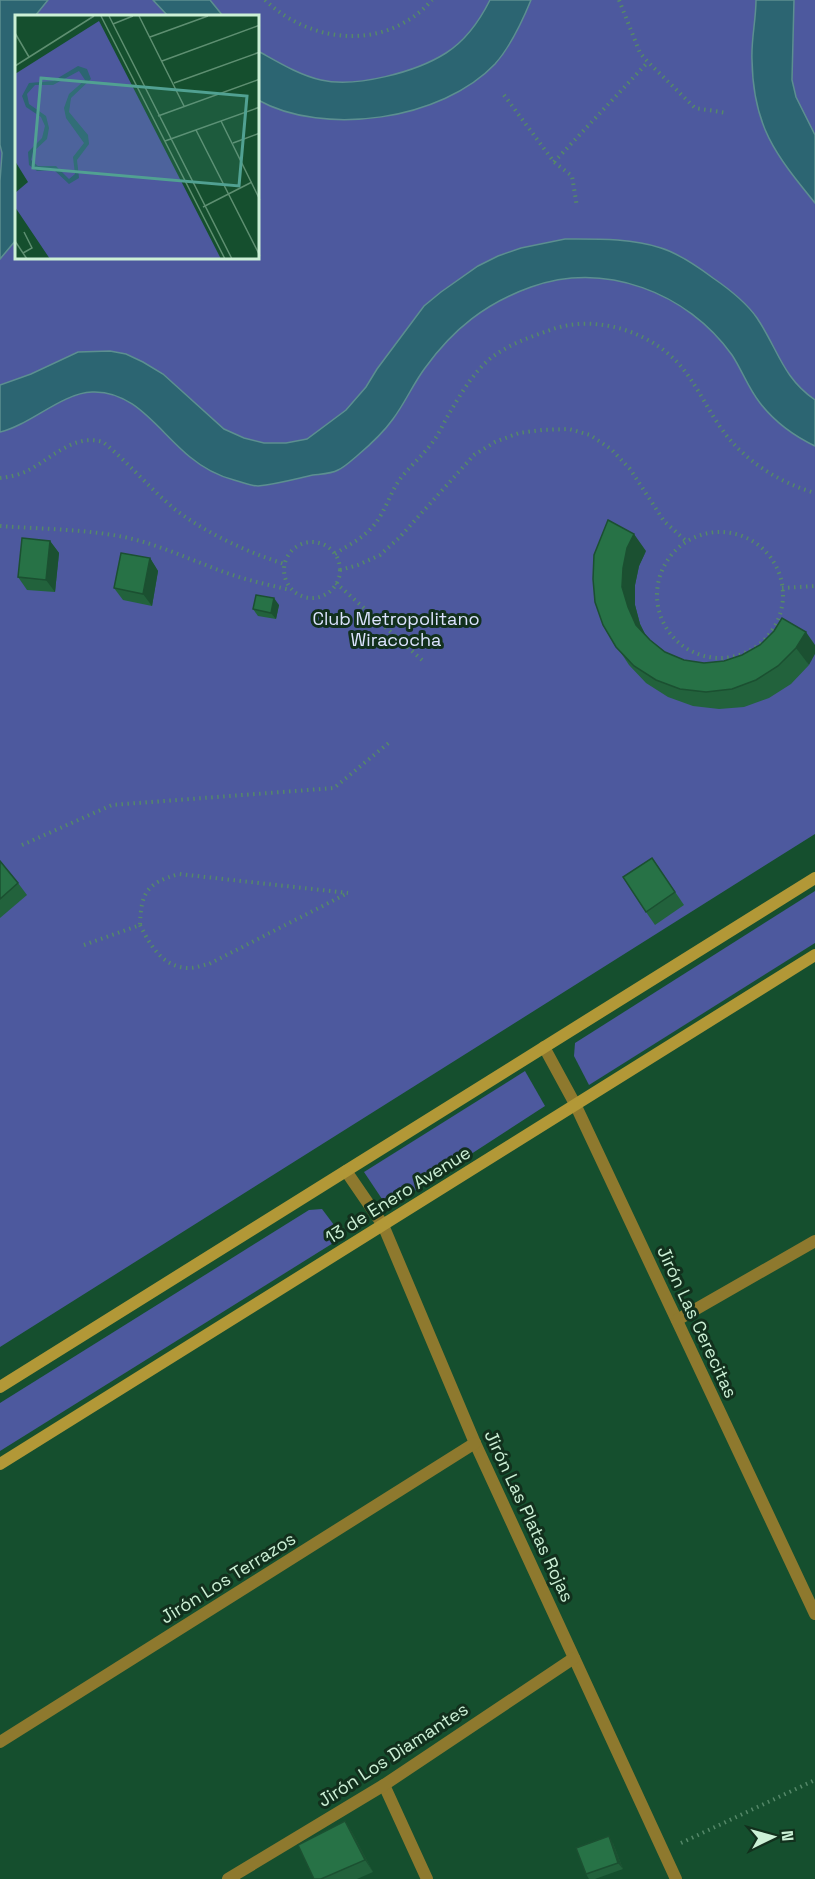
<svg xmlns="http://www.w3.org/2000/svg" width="815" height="1879" font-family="'Space Grotesk',sans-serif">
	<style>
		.green { fill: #4d599e; fill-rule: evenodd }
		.water { fill: #2c6572; stroke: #5c8f90; stroke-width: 1.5 }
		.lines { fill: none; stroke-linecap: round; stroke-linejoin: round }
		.path { stroke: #558869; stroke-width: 4; stroke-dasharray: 1.5 4.5; stroke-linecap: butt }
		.street { stroke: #8e792e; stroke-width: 12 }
		.secondary { stroke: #b29837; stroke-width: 12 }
		.wall { fill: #22623c }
		.shaded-wall { fill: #1b5031 }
		.building { fill: #277246; stroke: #1b5031; stroke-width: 1.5 }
		.labels { text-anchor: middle; stroke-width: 6; stroke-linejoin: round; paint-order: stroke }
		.park-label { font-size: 18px; fill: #dce3fe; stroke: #12301d }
		.street-label { font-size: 18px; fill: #ccf0d6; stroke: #12301d }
		.inset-road { fill: none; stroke: #5e8f71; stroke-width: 1.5 }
		.view { fill: #51a192; fill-opacity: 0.15; stroke: #51a192; stroke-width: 3 }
		.inset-edge { fill: none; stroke: #ccf0d6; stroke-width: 3 }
	</style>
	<rect width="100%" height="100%" fill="#154f2e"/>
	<g class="green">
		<path d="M 0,0 L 815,0 L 815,834 L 0,1347 ZM 16,16 L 258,16 L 258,258 L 16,258 Z"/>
		<path d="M 815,891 L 815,943 L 589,1085 L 574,1056 L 575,1043 Z"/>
		<path d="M 525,1071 L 545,1106 L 388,1208 L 364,1172 Z"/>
		<path d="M 322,1209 L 334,1225 L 338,1240 L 0,1451 L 0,1403 L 309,1210 Z"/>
	</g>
	<g class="water">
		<path d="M 0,0 L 48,0 L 35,16 L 16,16 L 16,240 L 0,259 L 0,181 L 2,153 L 0,145 Z"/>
		<path d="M 153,0 L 210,0 L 223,16 L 168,16 Z"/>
		<path d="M 490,0 L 531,0 C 522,22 511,46 495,64 C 442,120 324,137 258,100 L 258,51 C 278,62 299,75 321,80 C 356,88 416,72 446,53 C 465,41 480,20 490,0 Z"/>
		<path d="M 756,0 L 794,0 L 792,80 L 796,97 L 815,135 L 815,203 C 775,154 753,126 752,60 C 751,40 756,20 756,0 Z"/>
		<path d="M 565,239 C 596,239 631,238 661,248 C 680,254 697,266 713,278 C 729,289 746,302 757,318 C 778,349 782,377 815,400 L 815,446 C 794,436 774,421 760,403 C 748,388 742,370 732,355 C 687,292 605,261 531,287 C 486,303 453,329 425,368 C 413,384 405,403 393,419 C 383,433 371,444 358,455 C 352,460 345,467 338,470 C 331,474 321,474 313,475 C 295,479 277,484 258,486 C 251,486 242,482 234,480 C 219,476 202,467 190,457 C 159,432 135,390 92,392 C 62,393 30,425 0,432 L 0,385 L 31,374 L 78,352 L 110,351 L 126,354 L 143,362 L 163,374 L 224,429 L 244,438 L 264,443 L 286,443 L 307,439 L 346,410 L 366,387 L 377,369 L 424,306 L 441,292 L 478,266 L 498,256 L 521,248 Z"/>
	</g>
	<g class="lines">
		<g class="path">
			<path d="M 265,0 C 312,45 387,51 432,0"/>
			<path d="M 619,0 L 640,53 L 648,62 L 695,108 L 727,113"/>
			<path d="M 504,95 L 554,162 L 572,176 L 577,207"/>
			<path d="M 554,162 L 648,62"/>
			<path d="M 0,478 C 9,477 19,475 27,471 C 51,459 74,433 103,442 C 129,463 151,490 177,511 C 210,535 245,551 284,564"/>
			<path d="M 0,526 C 41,529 83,529 124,537 C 158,544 191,560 224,572 C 246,580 269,585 291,590"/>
			<circle cx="720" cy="595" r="63"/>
			<circle cx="312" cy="570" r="28"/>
			<path d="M 335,554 C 345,547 356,542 365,534 C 381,522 387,501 396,485 C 406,469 421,458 432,443 C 439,434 444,422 450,412 C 462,392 476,368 495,355 C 512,343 533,336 553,329 C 595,315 647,330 678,363 C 699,386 710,417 731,441 C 753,466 784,484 815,493"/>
			<path d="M 340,570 L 358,565 L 380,555 L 399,538 L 474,455 L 495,442 L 519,433 L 542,430 L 569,429 L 590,435 L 611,449 L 630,469 L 664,521 L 686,541"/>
			<path d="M 336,583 L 423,661"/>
			<path d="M 782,588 L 815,586"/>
			<path d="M 22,845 L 112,805 L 334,788 L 391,741"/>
			<path d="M 140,925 C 150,945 163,968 189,968 C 196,968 203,965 209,964 L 348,893"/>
			<path d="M 84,945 L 140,925 C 141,892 147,883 179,874 L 348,893"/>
			<path d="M 681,1843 L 815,1780"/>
		</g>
		<g class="street">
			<path d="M 544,1047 L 575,1104 L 815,1614"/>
			<path d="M 346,1171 L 383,1225 L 475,1443 L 676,1879"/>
			<path d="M 677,1320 L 815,1241"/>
			<path d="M 0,1742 L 475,1443"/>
			<path d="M 384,1785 L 427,1879"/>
			<path d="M 228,1879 L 384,1785 L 574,1658"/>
		</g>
		<g class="secondary">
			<path d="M 0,1387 L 815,878"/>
			<path d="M 0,1464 L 815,955"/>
		</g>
	</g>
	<g class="wall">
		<path d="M 50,541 L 59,553 L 55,592 L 27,590 L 18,577 Z"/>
		<path d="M 646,551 L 639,566 L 635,585 L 635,605 L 640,624 L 645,634 L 650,640 L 665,652 L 684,660 L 704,663 L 724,661 L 742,655 L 760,645 L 774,631 L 782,618 L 809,665 L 791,684 L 769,698 L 744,707 L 719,709 L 693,706 L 668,697 L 646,683 L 629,665 L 603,625 Z"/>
		<path d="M 150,558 L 158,571 L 152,606 L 123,600 L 114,588 Z"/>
		<path d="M 279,605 L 276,619 L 258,616 L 253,609 Z"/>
		<path d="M 652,858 L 684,905 L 655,925 L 646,912 Z"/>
		<path d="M 0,861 L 18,883 L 27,895 L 0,918 Z"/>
		<path d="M 345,1821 L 353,1834 L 373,1872 L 357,1879 L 314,1879 Z"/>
		<path d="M 613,1843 L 623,1869 L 595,1879 L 589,1879 L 586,1874 Z"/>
	</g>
	<g class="shaded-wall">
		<path d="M 634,534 L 646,551 L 639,566 L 635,585 L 635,605 L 640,624 L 649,642 L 636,625 L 628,607 L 622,587 L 623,568 L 627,548 Z"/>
		<path d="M 50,541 L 59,553 L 55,592 L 46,580 Z"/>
		<path d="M 150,558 L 158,571 L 152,606 L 143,594 Z"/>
		<path d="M 274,598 L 279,605 L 276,619 L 271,613 Z"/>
		<path d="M 806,632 L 815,645 L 815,654 L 809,665 L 796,648 Z"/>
		<path d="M 345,1821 L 353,1834 L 373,1872 L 365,1860 Z"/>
		<path d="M 609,1836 L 613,1843 L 623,1869 L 618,1863 Z"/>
	</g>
	<g class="building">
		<path d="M 608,520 L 634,534 L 627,548 L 623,568 L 622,587 L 628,607 L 636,625 L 650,640 L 665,652 L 684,660 L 704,663 L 724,661 L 742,655 L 760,645 L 774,631 L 782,618 L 806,632 L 796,648 L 778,666 L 756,680 L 732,689 L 706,692 L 680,689 L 656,680 L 634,666 L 616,647 L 603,625 L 595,602 L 593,579 L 594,555 Z"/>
		<path d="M 22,538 L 50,541 L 46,580 L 18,577 Z"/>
		<path d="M 121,553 L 150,558 L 143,594 L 114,588 Z"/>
		<path d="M 256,595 L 274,598 L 271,613 L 253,609 Z"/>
		<path d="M 652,858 L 675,892 L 646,912 L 623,877 Z"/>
		<path d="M 0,861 L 18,883 L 0,899 Z"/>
		<path d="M 345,1821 L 365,1860 L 321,1879 L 314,1879 L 298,1845 Z"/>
		<path d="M 609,1836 L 618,1863 L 586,1874 L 576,1848 Z"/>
	</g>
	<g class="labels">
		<g class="park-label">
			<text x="396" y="625">Club Metropolitano<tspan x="396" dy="21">Wiracocha</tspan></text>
		</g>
		<g class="street-label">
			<text transform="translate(398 1195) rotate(-32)" y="6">13 de Enero Avenue</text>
			<text transform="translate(697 1322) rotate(65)" y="6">Jirón Las Cerecitas</text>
			<text transform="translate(529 1516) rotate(65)" y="6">Jirón Las Platas Rojas</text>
			<text transform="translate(228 1578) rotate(-32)" y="6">Jirón Los Terrazos</text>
			<text transform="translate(393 1755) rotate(-33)" y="6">Jirón Los Diamantes</text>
		</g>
	</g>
	<g transform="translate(15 15)">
		<rect width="244" height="244" fill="#154f2e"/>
		<path d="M 84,6 L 206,244 L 35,244 L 0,192 L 0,178 L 13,167 L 0,146 L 0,59 Z" fill="#4d599e"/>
		<path d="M 63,51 L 72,54 L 76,64 L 56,83 L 54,97 L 73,120 L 74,129 L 62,145 L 64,163 L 54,169 L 39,155 L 22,156 L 14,150 L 13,137 L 27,123 L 30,111 L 26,102 L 11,92 L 7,81 L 14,68 L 38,66 ZM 64,56 L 70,65 L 54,79 L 49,93 L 51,103 L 69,128 L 58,142 L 60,159 L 54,164 L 41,151 L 23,151 L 16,145 L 18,137 L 32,124 L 34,113 L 31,101 L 14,89 L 12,79 L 20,70 L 38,70 Z" fill="#2c6572" fill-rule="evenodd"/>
		<path class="inset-road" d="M 86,1 L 210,244M 94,1 L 217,244M 124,1 L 169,91M 98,9 L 118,1M 0,18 L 14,42M 135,22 L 193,1M 147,46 L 245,10M 0,51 L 79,1M 159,68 L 245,37M 143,101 L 245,64M 206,106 L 245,185M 181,115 L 245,241M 150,126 L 245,92M 218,128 L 245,118M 188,192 L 237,167M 0,226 L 12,244M 8,238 L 17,233 L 9,217"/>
		<path class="view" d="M 26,63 L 232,81 L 224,171 L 18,153 Z"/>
		<rect width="244" height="244" class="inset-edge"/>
	</g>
	<g transform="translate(773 1837) rotate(85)" stroke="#12301d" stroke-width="4.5" paint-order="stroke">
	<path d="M0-4.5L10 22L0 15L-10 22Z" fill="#ccf0d6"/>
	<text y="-9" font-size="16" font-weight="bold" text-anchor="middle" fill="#ccf0d6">N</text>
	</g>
</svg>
